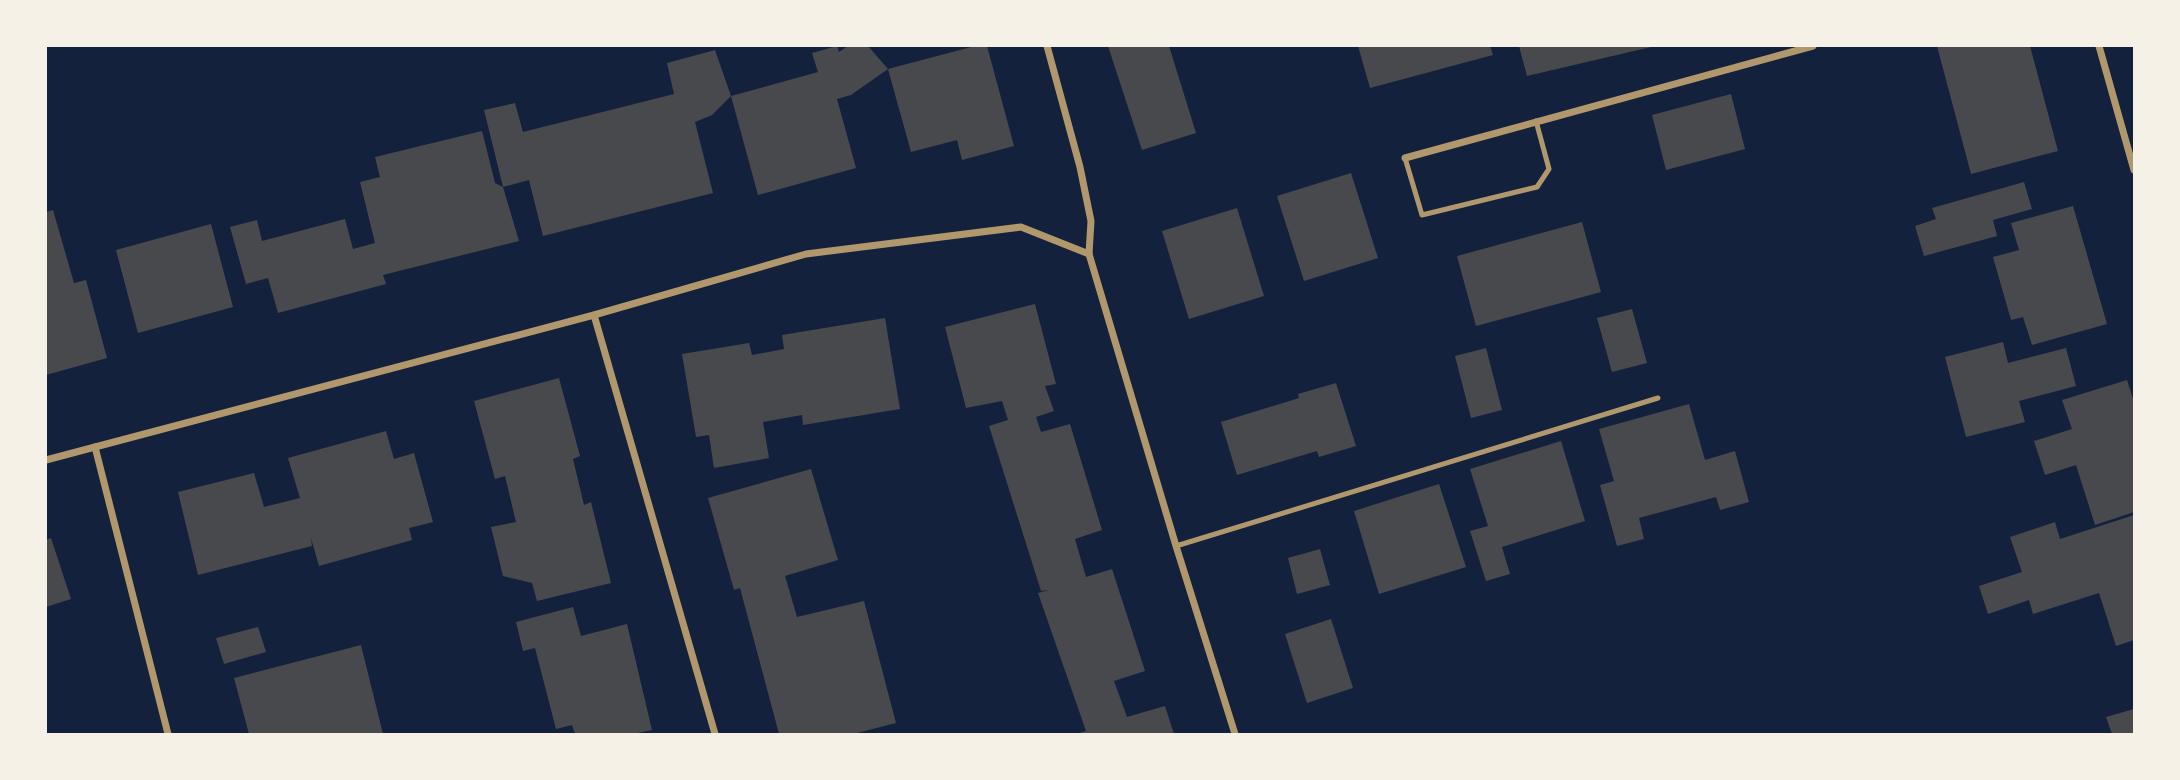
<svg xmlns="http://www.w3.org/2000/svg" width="2180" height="780" font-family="'Fira Sans',sans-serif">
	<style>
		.building { fill: #48494c }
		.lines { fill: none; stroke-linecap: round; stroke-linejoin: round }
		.service { stroke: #b1986c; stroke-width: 5 }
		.minor { stroke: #b1986c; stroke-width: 7 }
	</style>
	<rect width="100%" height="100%" fill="#14213d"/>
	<g class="building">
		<path d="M 837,46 L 839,52 L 848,46 L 868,46 L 888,69 L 851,95 L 837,99 L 856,168 L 758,195 L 731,96 L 712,115 L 695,122 L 713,193 L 543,236 L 529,180 L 503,187 L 484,110 L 515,103 L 523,132 L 674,94 L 667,63 L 715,50 L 731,96 L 818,72 L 812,53 Z"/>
		<path d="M 975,46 L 987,46 L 1014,146 L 962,160 L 957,140 L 911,152 L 888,69 Z"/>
		<path d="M 1108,46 L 1169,46 L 1196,133 L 1142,150 Z"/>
		<path d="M 1358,46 L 1490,46 L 1493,55 L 1370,88 Z"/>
		<path d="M 1519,46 L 1651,46 L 1651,47 L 1527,76 Z"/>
		<path d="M 1937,46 L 2030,46 L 2058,151 L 1971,174 Z"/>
		<path d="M 1731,94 L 1745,149 L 1666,170 L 1652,115 Z"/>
		<path d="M 482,131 L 495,183 L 503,187 L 519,241 L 383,275 L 386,284 L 278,313 L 268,278 L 246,284 L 230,227 L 257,220 L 262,241 L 345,219 L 353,249 L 375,243 L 360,182 L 380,177 L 375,157 Z"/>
		<path d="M 1351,173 L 1378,258 L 1304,281 L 1277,196 Z"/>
		<path d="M 2024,182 L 2032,209 L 1993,220 L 1997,236 L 1924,256 L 1915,226 L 1936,219 L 1932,208 Z"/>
		<path d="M 2073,206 L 2107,324 L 2032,345 L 2023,317 L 2011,320 L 1993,257 L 2019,250 L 2011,223 Z"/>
		<path d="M 1237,208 L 1264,296 L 1189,319 L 1162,231 Z"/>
		<path d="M 53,210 L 74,283 L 86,280 L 107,358 L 46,375 L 46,212 Z"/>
		<path d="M 1582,222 L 1601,292 L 1476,326 L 1457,256 Z"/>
		<path d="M 211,224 L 233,307 L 138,333 L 116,250 Z"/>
		<path d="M 1035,304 L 1056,384 L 1045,386 L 1054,411 L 1036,417 L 1041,432 L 1070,424 L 1102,530 L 1075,539 L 1086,577 L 1112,569 L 1145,671 L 1114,681 L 1127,717 L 1165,706 L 1174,734 L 1076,734 L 1086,731 L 1038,593 L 1049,590 L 1041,591 L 989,426 L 1008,420 L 1002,401 L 966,408 L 945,327 Z"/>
		<path d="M 1632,309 L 1647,363 L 1612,372 L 1597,318 Z"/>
		<path d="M 885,318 L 900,409 L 803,425 L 802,415 L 763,422 L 769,458 L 714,468 L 709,435 L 696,437 L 682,354 L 749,343 L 752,355 L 784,349 L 782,335 Z"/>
		<path d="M 2003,342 L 2008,363 L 2066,348 L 2076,386 L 2019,401 L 2025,422 L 1966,437 L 1945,357 Z"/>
		<path d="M 1486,348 L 1502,410 L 1471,418 L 1455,356 Z"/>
		<path d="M 559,378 L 580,456 L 573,459 L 584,505 L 591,502 L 611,583 L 537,601 L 532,583 L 503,576 L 491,527 L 516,522 L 505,476 L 495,479 L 474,401 Z"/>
		<path d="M 2127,380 L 2134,402 L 2134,512 L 2095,525 L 2076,465 L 2045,475 L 2034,441 L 2072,429 L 2062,400 Z"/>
		<path d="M 1336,383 L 1356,446 L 1319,457 L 1317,451 L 1237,475 L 1221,422 L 1299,398 L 1298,394 Z"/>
		<path d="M 1689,404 L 1705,460 L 1735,451 L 1749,502 L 1720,510 L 1716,497 L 1639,518 L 1644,539 L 1617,546 L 1600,485 L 1614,481 L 1599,429 Z"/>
		<path d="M 386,431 L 394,459 L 414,453 L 433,522 L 409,528 L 412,540 L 319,566 L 311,538 L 312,546 L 198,575 L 178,492 L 254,473 L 264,507 L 300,498 L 288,458 Z"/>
		<path d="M 1561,441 L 1585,521 L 1502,547 L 1510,574 L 1486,581 L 1470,531 L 1488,526 L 1470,469 Z"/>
		<path d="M 811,469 L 838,560 L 785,576 L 797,617 L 864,601 L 896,723 L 853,734 L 779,734 L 740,588 L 734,590 L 708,498 Z"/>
		<path d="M 1439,484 L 1466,567 L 1379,594 L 1354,511 Z"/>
		<path d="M 2134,515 L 2134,640 L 2116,646 L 2099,593 L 2033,614 L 2029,600 L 1988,614 L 1979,586 L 2022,572 L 2010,537 L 2055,522 L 2060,539 Z"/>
		<path d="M 51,538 L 71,599 L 46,607 L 46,540 Z"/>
		<path d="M 1320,549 L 1330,585 L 1297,594 L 1288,558 Z"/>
		<path d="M 573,607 L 581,636 L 627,624 L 652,730 L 633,734 L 575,734 L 572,725 L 556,729 L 535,648 L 523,651 L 516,622 Z"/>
		<path d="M 1331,619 L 1353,688 L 1307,703 L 1285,634 Z"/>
		<path d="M 258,627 L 266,652 L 224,664 L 216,638 Z"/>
		<path d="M 361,645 L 383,734 L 249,734 L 234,678 Z"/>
		<path d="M 2134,709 L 2134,734 L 2112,734 L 2106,717 Z"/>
	</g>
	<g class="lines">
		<g class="service">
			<path d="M 1405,158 L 1422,215 L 1537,187 L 1549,169 L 1536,121"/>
			<path d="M 1176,546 L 1658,398"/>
		</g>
		<g class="minor">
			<path d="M 1047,46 L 1080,167 L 1091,221 L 1089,254 L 1176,546 L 1235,734"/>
			<path d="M 2099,46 L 2134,170"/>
			<path d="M 1405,158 L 1813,46"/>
			<path d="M 594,315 L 715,734"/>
			<path d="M 95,447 L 168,734"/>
			<path d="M 46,460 L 594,315 L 806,254 L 1021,227 L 1089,254"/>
		</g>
	</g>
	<rect width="2180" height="780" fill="none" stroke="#f6f1e7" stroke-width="94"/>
</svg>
